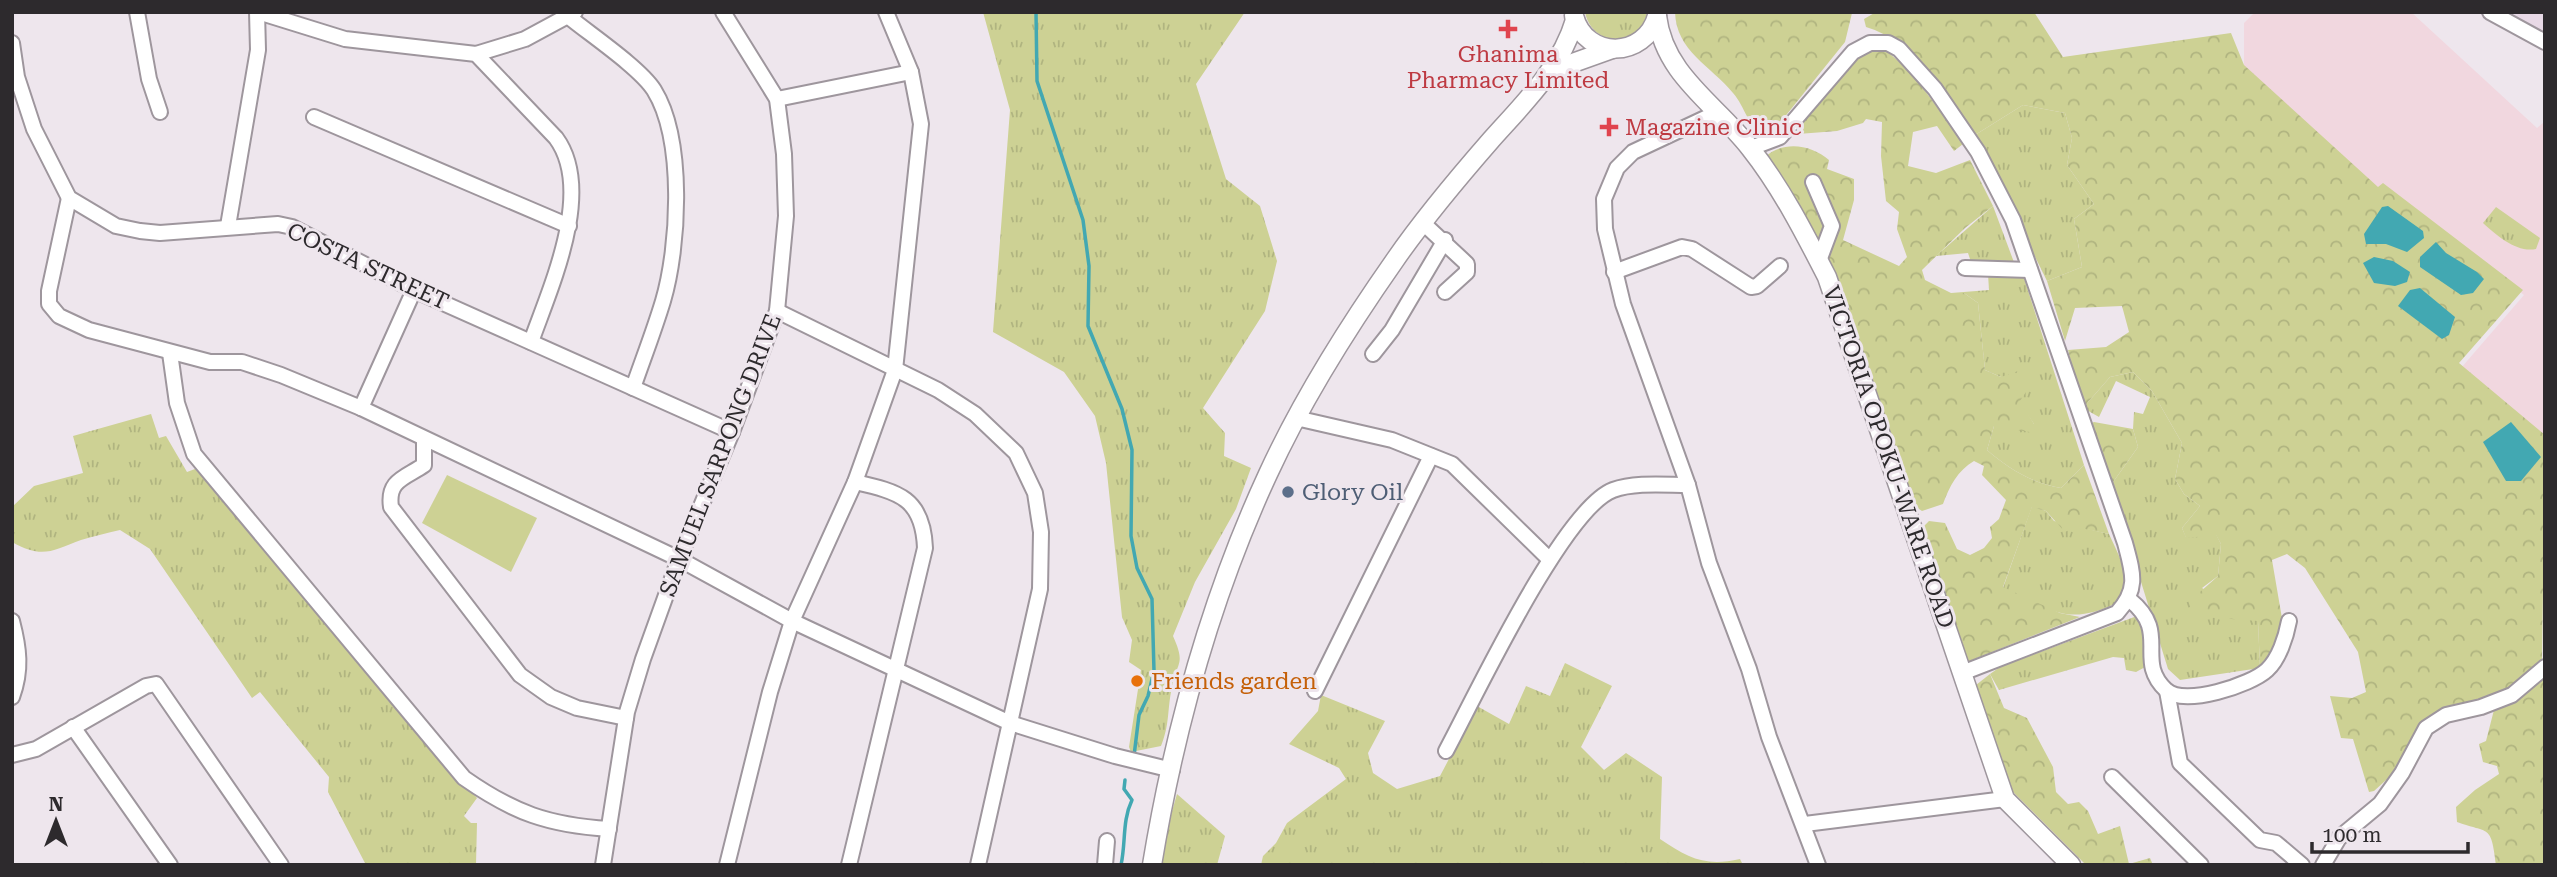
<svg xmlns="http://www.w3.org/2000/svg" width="2557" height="877" font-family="'Roboto Serif',serif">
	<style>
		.education { fill: #f1d7df }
		.built { fill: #e8d9e6 }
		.grass { fill: url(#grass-tufts) }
		.forest { fill: url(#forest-crowns) }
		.pitch { fill: #cdd194 }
		.water { fill: #42a8b2 }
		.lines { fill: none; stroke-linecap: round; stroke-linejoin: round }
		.stream { stroke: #42a8b2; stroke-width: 3.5 }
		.minor-casing { stroke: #9e969d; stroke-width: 18 }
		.major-casing { stroke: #9e969d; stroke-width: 21 }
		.minor { stroke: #fff; stroke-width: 14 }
		.major { stroke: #fff; stroke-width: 18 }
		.health-dot { fill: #e0444e; stroke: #eee6ed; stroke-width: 2.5 }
		.service-dot { fill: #5c6f8a; stroke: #eee6ed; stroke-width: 2.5 }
		.food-dot { fill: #e8710a; stroke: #eee6ed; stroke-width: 2.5 }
		.labels { text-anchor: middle; stroke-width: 6; stroke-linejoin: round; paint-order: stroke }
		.health-label { font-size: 23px; fill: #be3a42; stroke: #eee6ed }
		.street-label { font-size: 23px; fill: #2d2a2d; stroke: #eee6ed }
		.service-label { font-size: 23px; fill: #4e5e75; stroke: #eee6ed; text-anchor: start }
		.food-label { font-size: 23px; fill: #c56008; stroke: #eee6ed; text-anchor: start }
	</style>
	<defs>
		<pattern id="grass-tufts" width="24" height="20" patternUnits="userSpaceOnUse" patternTransform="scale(1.75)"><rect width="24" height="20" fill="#cdd194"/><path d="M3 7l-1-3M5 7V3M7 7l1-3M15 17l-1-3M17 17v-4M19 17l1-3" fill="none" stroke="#b0b480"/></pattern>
		<pattern id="forest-crowns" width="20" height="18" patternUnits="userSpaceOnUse" patternTransform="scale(1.75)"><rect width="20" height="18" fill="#cdd194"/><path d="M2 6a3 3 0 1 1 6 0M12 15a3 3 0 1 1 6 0" fill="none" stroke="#b0b480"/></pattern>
	</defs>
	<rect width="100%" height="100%" fill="#eee6ed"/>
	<path class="education" d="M 2255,12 L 2411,12 L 2537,128 L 2545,121 L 2545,450 L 2455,375 L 2524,295 L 2380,187 L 2375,191 L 2244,70 L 2244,23 Z"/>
	<path class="built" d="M 2509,12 L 2545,12 L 2545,33 L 2531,27 Z"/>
	<g class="grass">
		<path d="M 983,12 L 1245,12 L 1196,84 L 1226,179 L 1260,206 L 1277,261 L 1265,311 L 1203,408 L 1225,433 L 1224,456 L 1251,468 L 1236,509 L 1195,582 L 1173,636 C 1186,665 1177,661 1172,687 C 1167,710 1170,724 1161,746 L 1131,752 L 1129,747 L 1141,670 L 1129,662 L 1132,640 L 1122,617 L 1106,463 L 1095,416 L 1064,372 L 993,332 L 1010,110 Z"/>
		<path d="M 1585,12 L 1647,12 C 1641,49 1592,48 1585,12 Z"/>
		<path d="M 2023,105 L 2065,113 L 2072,138 L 2067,165 L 2094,204 L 2074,219 L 2082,267 L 2047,281 L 1975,135 Z"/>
		<path d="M 1993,206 L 2015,265 L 1972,265 L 1968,253 L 1936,256 Z"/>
		<path d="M 2496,207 L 2540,238 L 2536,249 C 2517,253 2497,236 2483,223 Z"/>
		<path d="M 1988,274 L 2023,275 L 2084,465 L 2061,488 C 2032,483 2009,469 1987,450 L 1994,426 L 2034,424 L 2001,377 L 1985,370 L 1978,303 L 1964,293 L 1951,293 L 1989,290 Z"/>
		<path d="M 2133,372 L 2152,391 L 2182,443 L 2175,479 L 2184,494 L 2200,506 L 2182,528 L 2186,537 L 2216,534 L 2221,544 L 2218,576 L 2202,588 L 2258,621 L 2260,668 L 2180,680 L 2168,669 L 2111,485 L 2138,447 L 2133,429 L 2134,412 L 2143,414 L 2150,397 L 2116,381 L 2099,417 L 2083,408 L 2110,377 Z"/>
		<path d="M 151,414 L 159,438 L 166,436 L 187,472 L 195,469 L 259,535 L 477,798 L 464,816 L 471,823 L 477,823 L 476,865 L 366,865 L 328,792 L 329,777 L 260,692 L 252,698 L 150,549 L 120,530 C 107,533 94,536 81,540 C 52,551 42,559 12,542 L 12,507 L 34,486 L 83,473 L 73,436 Z"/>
		<path d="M 2032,506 L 2046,511 L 2054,521 L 2109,534 C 2119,556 2132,577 2121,601 C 2067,628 2053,610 2003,588 Z"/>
		<path d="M 2137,616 L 2146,639 L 2147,666 L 2136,672 L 2126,670 L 2124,658 L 2113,657 L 1999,690 L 1990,674 L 2000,667 Z"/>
		<path d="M 1565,663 L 1612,686 L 1581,747 L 1604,770 L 1626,753 L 1662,777 L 1660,839 C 1688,858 1705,867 1740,859 L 1743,865 L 1261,865 L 1263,856 L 1276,843 L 1287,823 L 1346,779 L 1339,768 L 1289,744 L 1318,711 L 1321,695 L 1385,721 L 1368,753 L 1373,773 L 1397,789 L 1440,776 L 1477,706 L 1509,724 L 1526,686 L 1550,696 Z"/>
		<path d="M 1177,794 L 1225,836 L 1217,865 L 1162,865 L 1164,839 Z"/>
	</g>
	<g class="forest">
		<path d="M 1675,12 L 1851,12 L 1852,13 L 1845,42 L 1775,129 L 1765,134 C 1746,125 1746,108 1733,93 C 1711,66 1676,51 1675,12 Z"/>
		<path d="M 1876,12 L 2034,12 L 2063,57 L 2231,33 L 2244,65 L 2378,187 L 2383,183 L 2523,290 L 2459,363 L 2545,435 L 2542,664 L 2498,696 L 2446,712 L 2395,772 L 2374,791 L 2369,792 L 2353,739 L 2341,738 L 2330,696 L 2352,698 L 2366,692 L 2358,652 L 2305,568 L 2287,554 L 2272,560 L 2284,630 L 2260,668 L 2258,621 L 2191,616 L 2191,600 L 2218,576 L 2221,544 L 2216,535 L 2186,538 L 2182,528 L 2200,506 L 2184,494 L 2175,479 L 2182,443 L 2152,391 L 2133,372 L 2110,377 L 2083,408 L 2068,350 L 2106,347 L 2129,332 L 2122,306 L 2075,308 L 2065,341 L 2047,281 L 2082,267 L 2074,219 L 2094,204 L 2067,165 L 2072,138 L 2065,113 L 2023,105 L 1975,135 C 1947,96 1914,41 1866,27 L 1864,19 Z"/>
		<path d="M 1879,47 C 1911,64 1942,115 1963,144 L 1954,151 L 1937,126 L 1913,132 L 1908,166 L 1936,173 L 1970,160 L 1993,206 L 1965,228 L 1922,270 L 1925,280 L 1951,293 L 1964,293 L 1978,303 L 1985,370 L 2001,377 L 2018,371 L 2030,386 L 2020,401 L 2034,424 L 2035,433 L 1994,426 L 1987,450 C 2009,469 2032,483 2061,488 L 2084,465 L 2109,534 L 2076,527 L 2065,532 L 2046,511 L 2032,507 L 2003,587 L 2060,613 L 2080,617 L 1967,662 L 1919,531 L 1929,521 L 1945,523 L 1957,549 L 1970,555 L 1984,548 L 1992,538 L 1990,527 L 1999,519 L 2006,500 L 1982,475 L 1984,466 L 1974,461 C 1958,470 1949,487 1943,504 L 1922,511 L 1916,507 L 1818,248 L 1764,158 C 1782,140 1811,144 1829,160 L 1827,169 L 1854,179 L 1854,200 L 1843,240 L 1899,266 L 1907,257 L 1897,229 L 1899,212 L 1886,201 L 1881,156 L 1882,122 L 1866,119 L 1863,123 L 1837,131 L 1785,135 L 1856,54 Z"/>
		<path d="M 2094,422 L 2133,429 L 2138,447 L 2111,485 L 2088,425 Z"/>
		<path d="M 1990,674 L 2004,708 L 2027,718 L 2053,767 L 2056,792 L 2068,804 L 2079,802 L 2088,811 L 2098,834 L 2120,826 L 2129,864 L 2150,858 L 2153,865 L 2086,865 L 2011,790 L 1976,685 Z"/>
		<path d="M 2545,676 L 2545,865 L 2496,865 C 2491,823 2489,834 2457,822 L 2456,807 L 2475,790 L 2499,774 L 2497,766 L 2483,762 L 2479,744 L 2486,741 L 2495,706 L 2510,700 Z"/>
	</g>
	<path class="pitch" d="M 447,475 L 537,518 L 511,572 L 422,523 Z"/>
	<g class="water">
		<path d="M 2388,206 L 2423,231 L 2424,238 L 2407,252 L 2386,244 L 2366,244 L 2364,234 L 2382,207 Z"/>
		<path d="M 2436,242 L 2446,253 L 2477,272 L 2484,279 L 2473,293 L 2461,295 L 2420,267 L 2420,257 Z"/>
		<path d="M 2374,257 L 2393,261 L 2410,272 L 2407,282 L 2395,286 L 2374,283 L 2363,263 Z"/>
		<path d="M 2420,288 L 2455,317 L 2449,335 L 2442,339 L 2398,306 L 2410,290 Z"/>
		<path d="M 2511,422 L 2541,457 L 2521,481 L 2506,481 L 2483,442 Z"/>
	</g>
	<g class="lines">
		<g class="stream">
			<path d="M 1036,12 L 1037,81 L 1083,220 L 1089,266 L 1088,326 L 1122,409 L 1132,450 L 1131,536 L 1137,568 L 1152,599 L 1154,671 L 1148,696 L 1139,715 L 1134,756"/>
			<path d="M 1121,865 C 1126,842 1122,821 1132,800 L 1124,789 L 1125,780"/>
		</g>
		<defs>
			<g id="minor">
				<path d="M 137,12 L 149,79 L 160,112"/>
				<path d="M 258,12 L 345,39 L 476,54 L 556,138 C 595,191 550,288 531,342"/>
				<path d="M 2490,12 L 2545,42"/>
				<path d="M 569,17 C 591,35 640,68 654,90 C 685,140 679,247 663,301 C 654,331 643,359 633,388"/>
				<path d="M 12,43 L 17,77 L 34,129 L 69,198 L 116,226 L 140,231 L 160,233 L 278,224 L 292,227 L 414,290 L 732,432"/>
				<path d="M 476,54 L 525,39 L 575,12"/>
				<path d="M 777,99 L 911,72"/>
				<path d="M 1716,113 L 1633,152 L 1617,168 L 1604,199 L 1605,229 L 1623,304 L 1688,485 L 1709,563 L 1749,669 L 1769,737 L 1818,865"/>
				<path d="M 314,117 L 569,226"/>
				<path d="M 1751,148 L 1780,137 L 1853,52 L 1870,43 L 1888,43 L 1899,49 L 1935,89 L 1978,152 L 2013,220 L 2125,543 C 2133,573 2139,589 2117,613 L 1962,673"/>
				<path d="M 1813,182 L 1832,226 L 1819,261"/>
				<path d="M 69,198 L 49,291 L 49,304 L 59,316 L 89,330 L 210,362 L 242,362 L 281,375 L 361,408 L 679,559 L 792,621 L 1010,723 L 1115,756 L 1172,770"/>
				<path d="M 1422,222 L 1467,264 L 1467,272 L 1445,292"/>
				<path d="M 228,226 L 258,50 L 257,12"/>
				<path d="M 1965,268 L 2030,270"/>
				<path d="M 1614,272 L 1682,247 L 1692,249 L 1751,287 L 1757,286 L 1780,266"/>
				<path d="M 777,311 L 938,390 L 975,414 L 1016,453 L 1035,493 L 1041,532 L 1040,589 L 978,865"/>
				<path d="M 170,353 L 177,403 L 194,454 L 464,778 C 514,813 548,825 609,829"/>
				<path d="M 1373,354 L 1392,330 L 1445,240"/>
				<path d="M 361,408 L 414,290"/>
				<path d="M 1296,418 L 1392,440 L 1452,464 L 1549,559"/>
				<path d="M 424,440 L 424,465 C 405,478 387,480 391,507 L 520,675 L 551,697 L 577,708 L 626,718"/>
				<path d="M 2130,600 C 2171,633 2134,660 2166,690 C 2184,707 2251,685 2267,670 C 2279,659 2286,637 2289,621"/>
				<path d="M 12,621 C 19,648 22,670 12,697"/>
				<path d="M 1315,691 L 1431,456"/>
				<path d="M 2167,691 L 2180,763 L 2260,840 L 2276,843 L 2302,865"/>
				<path d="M 73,727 L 170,865"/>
				<path d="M 1446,751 C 1474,699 1563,509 1613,490 C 1635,482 1665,485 1688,485"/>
				<path d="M 12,755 L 36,749 L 146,686 L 156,684 L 281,865"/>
				<path d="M 2112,777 L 2201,865"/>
				<path d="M 1805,824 L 2005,799"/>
				<path d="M 603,865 L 627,712 L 643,659 L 679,559 L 732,432 L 777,311 L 786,216 L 784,154 L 777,99 L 723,12"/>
				<path d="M 727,865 L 770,692 L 792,621 L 855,482 L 895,370 L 921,124 L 911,72 L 886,12"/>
				<path d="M 849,865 L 925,548 C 923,498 899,492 855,482"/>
				<path d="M 1105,865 L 1107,841"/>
				<path d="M 2323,865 L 2339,838 L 2380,804 L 2402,773 L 2426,728 L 2446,715 L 2481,707 L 2512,695 L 2545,667"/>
			</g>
			<g id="major">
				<path d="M 1574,16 C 1586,60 1645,59 1657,16"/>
				<path d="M 1657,16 C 1664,75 1716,104 1750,148 C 1781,187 1805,234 1827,277 L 2005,799 L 2071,865"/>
				<path d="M 1547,78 L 1570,64 L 1612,49"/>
				<path d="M 1152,865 C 1174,732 1211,597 1268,474 C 1302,400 1348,327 1395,260 C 1424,218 1457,179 1491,140 C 1523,104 1561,68 1575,20"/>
			</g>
		</defs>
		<use href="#minor" class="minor-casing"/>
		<use href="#major" class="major-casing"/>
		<use href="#minor" class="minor"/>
		<use href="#major" class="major"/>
	</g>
	<g class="health-dot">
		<path d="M1504.5 18.5h7v7h7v7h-7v7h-7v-7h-7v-7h7z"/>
		<path d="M1605.5 116.5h7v7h7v7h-7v7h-7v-7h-7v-7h7z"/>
	</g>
	<circle class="service-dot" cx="1288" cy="492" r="7"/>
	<circle class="food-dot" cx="1137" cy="681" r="7"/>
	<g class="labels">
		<g class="health-label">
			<text x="1508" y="62">Ghanima<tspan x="1508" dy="26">Pharmacy Limited</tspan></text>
			<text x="1625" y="135" text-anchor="start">Magazine Clinic</text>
		</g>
		<g class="street-label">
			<text transform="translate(368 266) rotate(25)" y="8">COSTA STREET</text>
			<text transform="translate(720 455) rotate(-69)" y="8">SAMUEL SARPONG DRIVE</text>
			<text transform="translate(1889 457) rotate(71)" y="8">VICTORIA OPOKU-WARE ROAD</text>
		</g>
		<g class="service-label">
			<text x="1302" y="500">Glory Oil</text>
		</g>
		<g class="food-label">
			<text x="1151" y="689">Friends garden</text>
		</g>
	</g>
	<rect width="2557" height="877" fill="none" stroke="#2d2a2d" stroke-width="28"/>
	<g transform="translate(56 821)" stroke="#eee6ed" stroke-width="5" paint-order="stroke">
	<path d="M0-5L12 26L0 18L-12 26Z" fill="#2d2a2d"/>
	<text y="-10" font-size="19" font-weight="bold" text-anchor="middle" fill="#2d2a2d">N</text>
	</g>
	<path d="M2312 842v10h156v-10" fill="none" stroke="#2d2a2d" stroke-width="3.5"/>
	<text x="2322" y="842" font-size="21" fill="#2d2a2d" stroke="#eee6ed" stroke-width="5" paint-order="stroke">100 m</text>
</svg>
